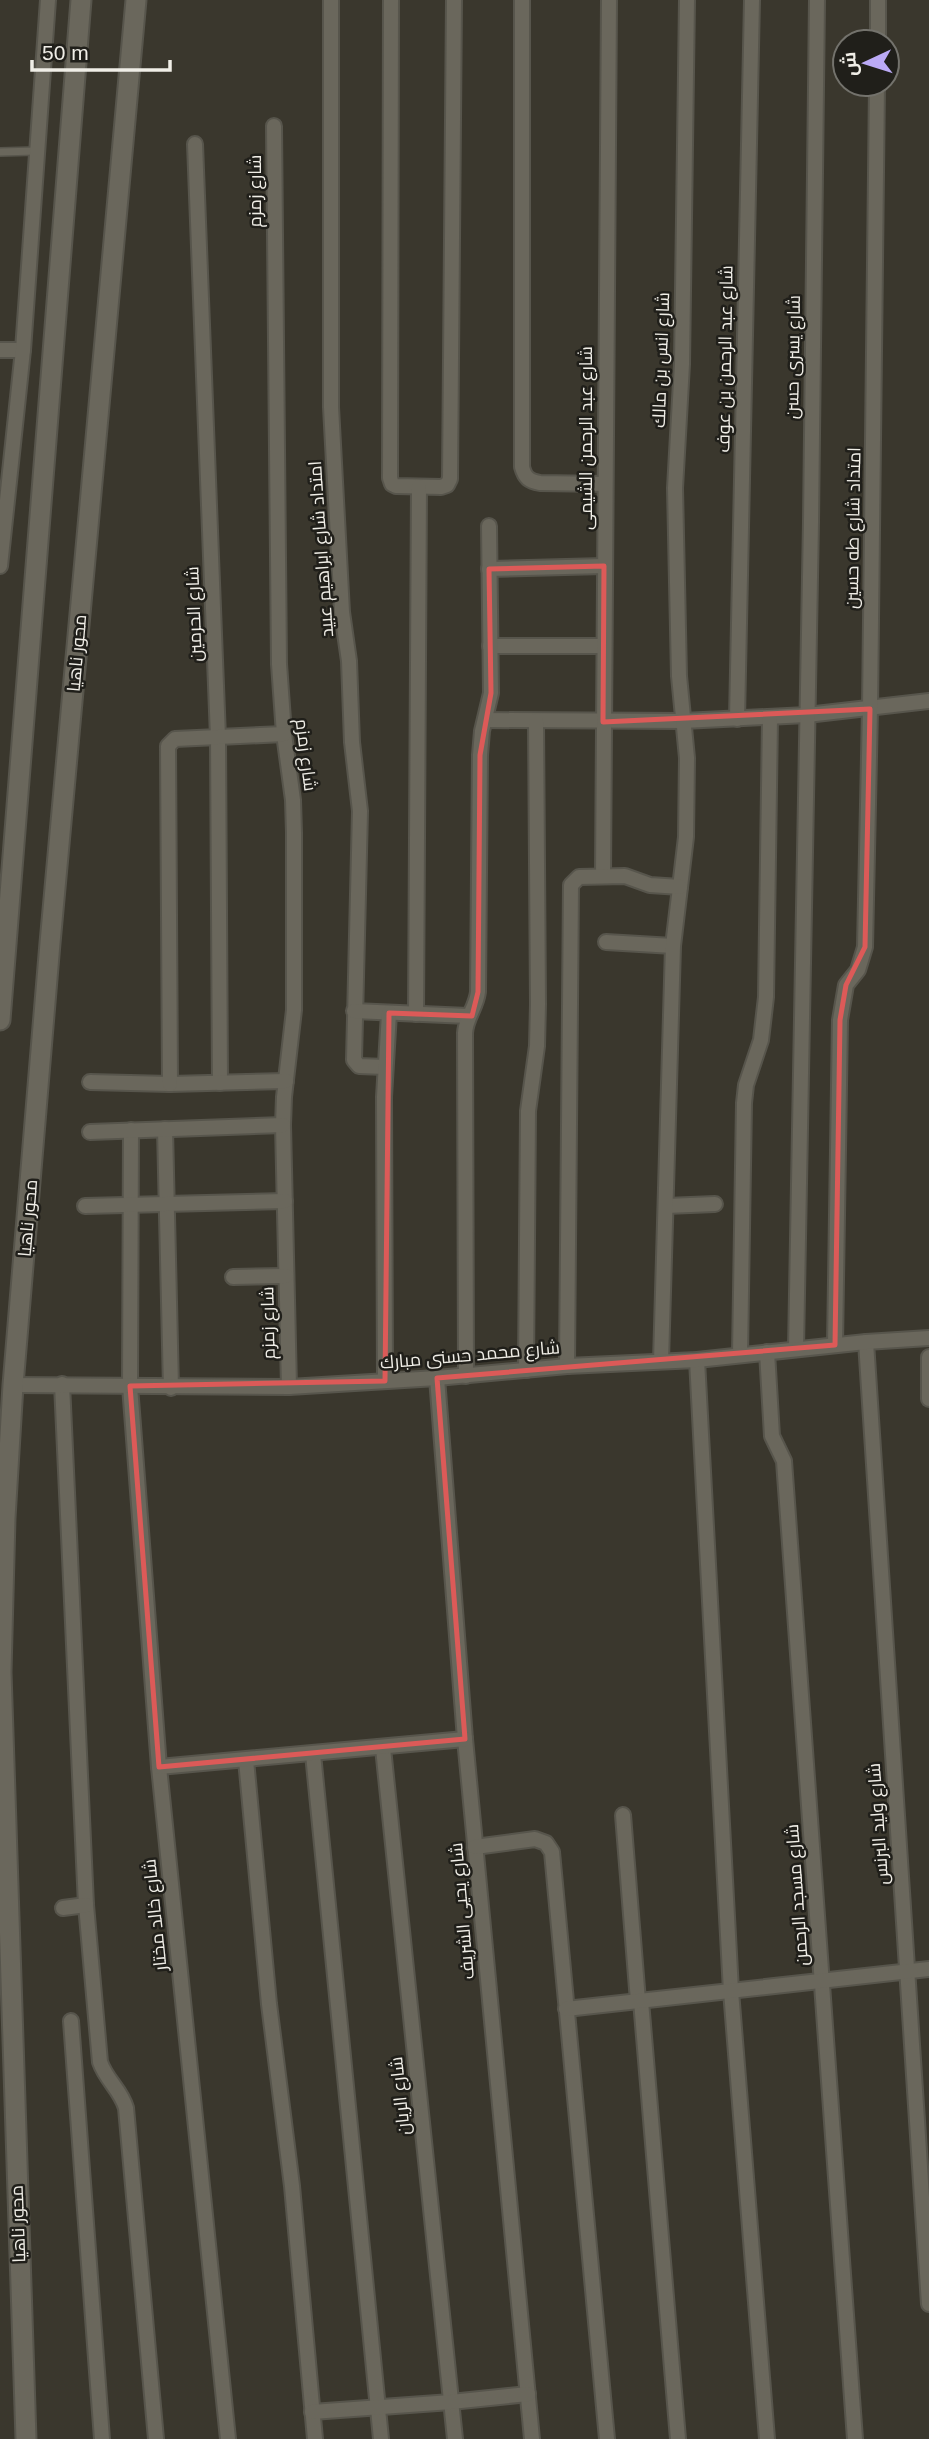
<svg xmlns="http://www.w3.org/2000/svg" width="929" height="2439" font-family="Arial,Cairo,sans-serif">
	<style>
		.lines { fill: none; stroke-linecap: round; stroke-linejoin: round }
		.lane-casing { stroke: #57554c; stroke-width: 10 }
		.street-casing { stroke: #57554c; stroke-width: 18 }
		.secondary-casing { stroke: #57554c; stroke-width: 23 }
		.lane { stroke: #6a675c; stroke-width: 7 }
		.street { stroke: #6a675c; stroke-width: 14 }
		.secondary { stroke: #6a675c; stroke-width: 19 }
		.marked { fill: none; stroke: #dc5a58; stroke-width: 5; stroke-linejoin: round }
		.labels { text-anchor: middle; stroke-width: 5; stroke-linejoin: round; paint-order: stroke }
		.street-label { font-size: 18px; fill: #f0eee7; stroke: #201f1a }
	</style>
	<rect width="100%" height="100%" fill="#3a372d"/>
	<g class="lines">
		<defs>
			<path id="lane" d="M 0,152 L 36,151"/>
			<g id="street">
				<path d="M 331,0 L 331,407 L 342,612 L 349,661 L 352,742 L 360,811 L 354,1060 L 359,1066 L 385,1067"/>
				<path d="M 391,0 L 390,478 L 392,484 L 396,486 L 441,487 L 447,485 L 450,479 L 454,0"/>
				<path d="M 522,0 L 522,467 C 525,478 529,481 540,483 L 605,484"/>
				<path d="M 878,42 L 878,0"/>
				<path d="M 274,126 L 279,664 L 284,734 L 293,800 L 294,833 L 294,1010 L 284,1097 L 283,1125 L 289,1387"/>
				<path d="M 195,144 L 218,737 L 220,1083"/>
				<path d="M 0,350 L 23,350"/>
				<path d="M 0,566 L 23,350 L 48,0"/>
				<path d="M 489,569 L 604,566"/>
				<path d="M 490,646 L 604,646"/>
				<path d="M 737,719 L 752,0"/>
				<path d="M 485,720 L 683,721 L 807,715 L 929,701"/>
				<path d="M 603,876 L 609,0"/>
				<path d="M 606,942 L 673,946"/>
				<path d="M 354,1011 L 468,1016"/>
				<path d="M 416,1014 L 419,487"/>
				<path d="M 90,1082 L 170,1084 L 286,1081"/>
				<path d="M 170,1084 L 168,746 L 175,739 L 284,734"/>
				<path d="M 165,1129 L 171,1388"/>
				<path d="M 131,1130 L 130,1386 L 159,1767 L 228,2439"/>
				<path d="M 90,1132 L 283,1125"/>
				<path d="M 85,1206 L 285,1201"/>
				<path d="M 666,1206 L 715,1204"/>
				<path d="M 233,1277 L 286,1276"/>
				<path d="M 866,1342 L 929,2304"/>
				<path d="M 835,1345 L 840,1020 L 846,985 L 858,970 L 865,947 L 870,709 L 877,84"/>
				<path d="M 796,1349 L 811,522 L 817,0"/>
				<path d="M 767,1352 L 772,1436 L 784,1461 L 855,2439"/>
				<path d="M 740,1355 L 744,1103 L 746,1085 L 761,1040 L 766,997 L 770,718"/>
				<path d="M 929,1357 L 929,1399"/>
				<path d="M 697,1360 L 731,1991 L 767,2439"/>
				<path d="M 661,1361 L 673,946 L 686,837 L 687,758 L 679,676 L 675,488 L 682,364 L 687,0"/>
				<path d="M 567,1366 L 571,885 L 579,877 L 625,876 L 650,885 L 680,887"/>
				<path d="M 526,1370 L 528,1111 L 537,1046 L 538,1004 L 536,721"/>
				<path d="M 466,1376 L 465,1033 C 466,1017 476,1008 478,992 L 480,755 L 482,731 L 491,693 L 489,526"/>
				<path d="M 437,1378 L 465,1739 L 532,2439"/>
				<path d="M 385,1381 L 384,1097 L 389,1013"/>
				<path d="M 62,1384 L 86,1905 L 100,2062 C 106,2080 121,2090 126,2108 L 156,2439"/>
				<path d="M 13,1385 L 289,1387 L 437,1378 L 567,1366 L 697,1360 L 866,1342 L 929,1338"/>
				<path d="M 383,1748 L 455,2439"/>
				<path d="M 313,1754 L 381,2439"/>
				<path d="M 246,1760 L 269,2004 L 292,2186 L 315,2439"/>
				<path d="M 159,1767 L 465,1739"/>
				<path d="M 623,1815 L 638,2001"/>
				<path d="M 475,1847 L 535,1839 L 546,1843 L 552,1852 L 607,2439"/>
				<path d="M 63,1908 L 86,1905"/>
				<path d="M 641,2001 L 678,2439"/>
				<path d="M 566,2009 L 929,1969"/>
				<path d="M 71,2021 L 102,2439"/>
				<path d="M 312,2412 L 451,2402 L 528,2394"/>
			</g>
			<g id="secondary">
				<path d="M 0,1020 L 81,0"/>
				<path d="M 26,2439 L 1,1672 L 5,1518 L 13,1385 L 50,943 L 136,0"/>
			</g>
		</defs>
		<use href="#lane" class="lane-casing"/>
		<use href="#street" class="street-casing"/>
		<use href="#secondary" class="secondary-casing"/>
		<use href="#lane" class="lane"/>
		<use href="#street" class="street"/>
		<use href="#secondary" class="secondary"/>
	</g>
	<path class="marked" d="M 604,566 L 603,722 L 870,709 L 865,947 L 846,985 L 840,1020 L 835,1345 L 437,1378 L 465,1739 L 159,1767 L 130,1386 L 385,1381 L 389,1013 L 472,1016 L 478,992 L 480,755 L 491,693 L 489,569 Z"/>
	<g class="labels">
		<g class="street-label">
			<text transform="translate(255 191) rotate(-90)" y="6">شارع زمزم</text>
			<text transform="translate(793 357) rotate(-89)" y="6">شارع يسرى حسن</text>
			<text transform="translate(725 359) rotate(-89)" y="6">شارع عبد الرحمن بن عوف</text>
			<text transform="translate(661 360) rotate(-88)" y="6">شارع انس بن مالك</text>
			<text transform="translate(586 438) rotate(-90)" y="6">شارع عبد الرحمن الشيمى</text>
			<text transform="translate(853 528) rotate(-89)" y="6">امتداد شارع طه حسين</text>
			<text transform="translate(321 549) rotate(-94)" y="6">امتداد شارع ابراهيم عبيد</text>
			<text transform="translate(194 614) rotate(-92)" y="6">شارع الحرمين</text>
			<text transform="translate(77 653) rotate(-85)" y="6">محور ناهيا</text>
			<text transform="translate(306 755) rotate(83)" y="6">شارع زمزم</text>
			<text transform="translate(28 1218) rotate(-85)" y="6">محور ناهيا</text>
			<text transform="translate(268 1323) rotate(-91)" y="6">شارع زمزم</text>
			<text transform="translate(470 1355) rotate(-5)" y="6">شارع محمد حسنى مبارك</text>
			<text transform="translate(878 1824) rotate(-94)" y="6">شارع وليد البرنس</text>
			<text transform="translate(797 1895) rotate(-94)" y="6">شارع مسجد الرحمن</text>
			<text transform="translate(462 1911) rotate(-95)" y="6">شارع يحيى الشريف</text>
			<text transform="translate(155 1915) rotate(-96)" y="6">شارع خالد مختار</text>
			<text transform="translate(400 2096) rotate(-96)" y="6">شارع الريان</text>
			<text transform="translate(18 2224) rotate(-92)" y="6">محور ناهيا</text>
		</g>
	</g>
	<g transform="translate(866 63) rotate(266)"><circle r="33" fill="#201f1a" stroke="#73726c" stroke-width="2"/>
	<path d="M0-5L12 26L0 18L-12 26Z" fill="#bbaaf6"/>
	<text y="-10" font-size="19" font-weight="bold" text-anchor="middle" fill="#f0eee7">ش</text>
	</g>
	<path d="M32 60v10h138v-10" fill="none" stroke="#f0eee7" stroke-width="3.5"/>
	<text x="42" y="60" font-size="21" fill="#f0eee7" stroke="#201f1a" stroke-width="5" paint-order="stroke">50 m</text>
</svg>
